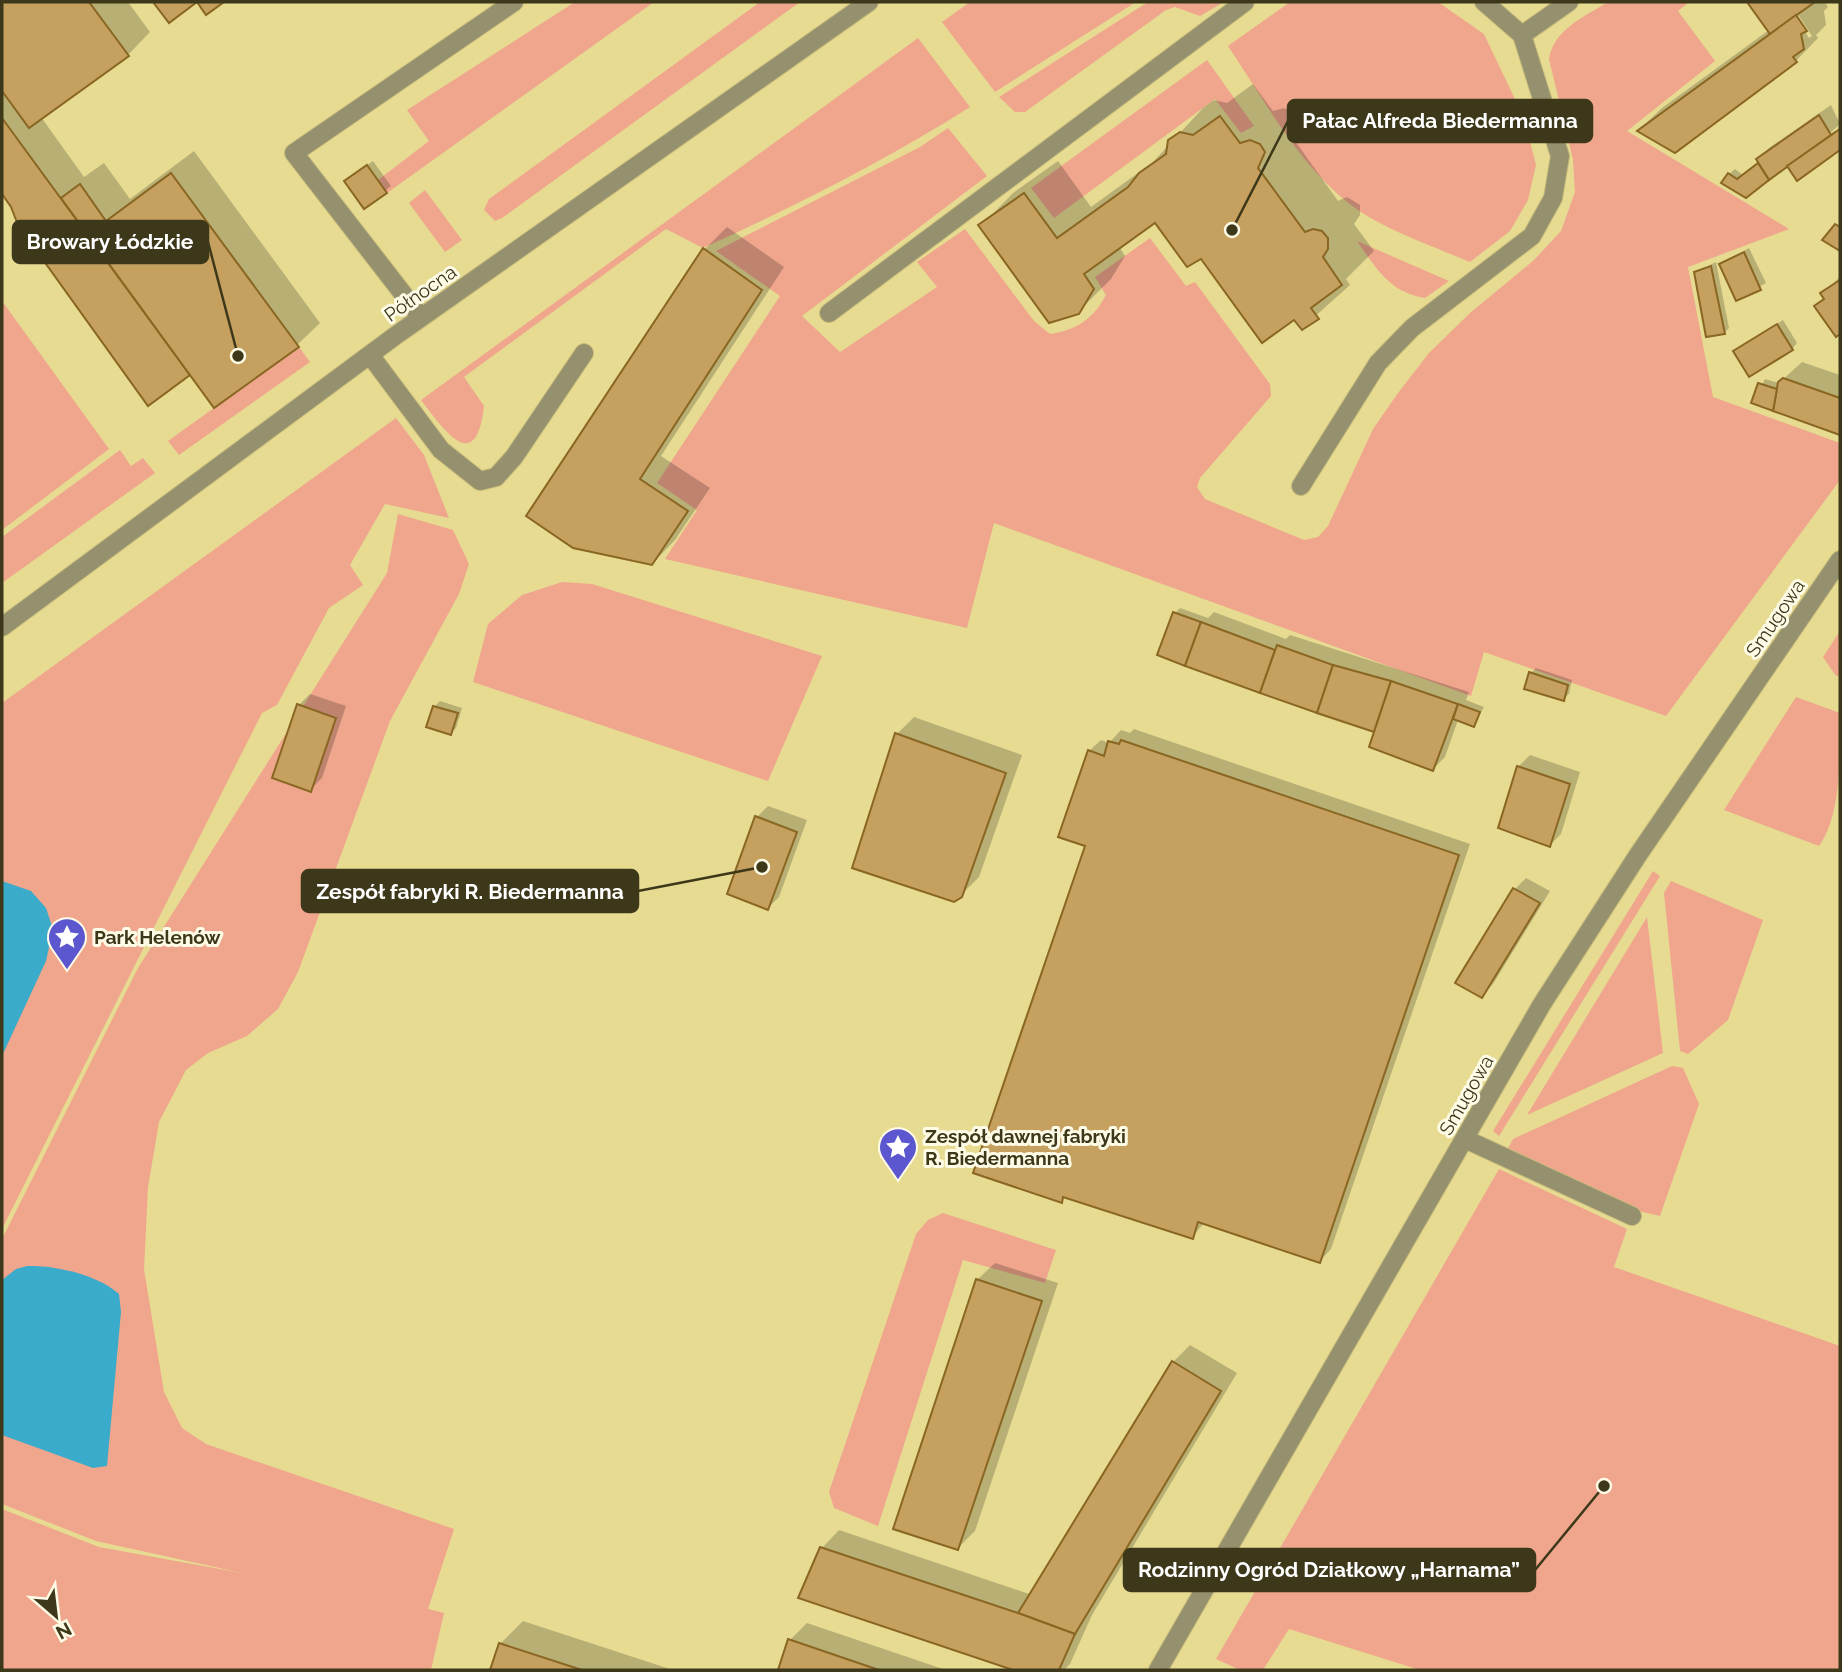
<svg xmlns="http://www.w3.org/2000/svg" width="1842" height="1672" font-family="Raleway,sans-serif">
	<style>
		.green { fill: #efa68c }
		.water { fill: #3aabca }
		.shadow { fill: #0003; fill-rule: evenodd }
		.building { fill: #c6a05f; stroke: #896622; stroke-width: 2 }
		.lines { fill: none; stroke-linecap: round; stroke-linejoin: round }
		.minor-casing { stroke: #c5ba7a; stroke-width: 20 }
		.minor { stroke: #95906e; stroke-width: 18 }
		.labels { text-anchor: middle; stroke-width: 6; stroke-linejoin: round; paint-order: stroke }
		.street-label { font-size: 19px; fill: #3d381a; stroke: #fefbe6 }
		.poi-label { font-size: 19px; font-weight: bold; fill: #3d381a; stroke: #fefbe6; text-anchor: start }
		.leader { fill: none; stroke: #3d381a; stroke-width: 2.5 }
		.callout-dot { fill: #3d381a; stroke: #fefbe6; stroke-width: 2.5 }
		.callout { fill: #3d381a; stroke: #3d381a; stroke-width: 2.5 }
		.callout-label { font-size: 21px; text-anchor: middle; font-weight: bold; fill: #fff }
	</style>
	<rect width="100%" height="100%" fill="#e7db92"/>
	<g class="green">
		<path d="M 575,2 L 654,2 L 387,193 L 378,180 L 429,141 L 407,110 Z"/>
		<path d="M 760,2 L 800,2 L 502,218 L 495,221 L 484,210 L 489,199 Z"/>
		<path d="M 970,2 L 1136,2 L 995,92 L 942,22 Z"/>
		<path d="M 1148,2 L 1224,2 L 1200,16 L 1175,7 L 1166,10 L 1025,112 L 1015,112 L 999,97 Z"/>
		<path d="M 1290,2 L 1438,2 L 1484,34 L 1524,118 L 1536,165 L 1528,200 L 1510,231 L 1470,262 C 1439,249 1406,237 1376,221 C 1309,185 1269,107 1228,46 Z"/>
		<path d="M 1608,2 L 1689,2 L 1678,11 L 1715,61 L 1627,131 L 1789,229 L 1688,267 L 1713,397 L 1840,443 L 1840,480 L 1666,716 L 1484,652 L 1471,696 L 994,523 L 967,628 L 665,559 L 697,510 L 657,483 L 780,296 L 716,251 L 920,147 L 948,128 L 987,176 L 802,316 L 840,352 L 937,287 L 917,262 L 965,229 L 1034,321 L 1050,334 C 1077,330 1093,319 1106,295 L 1095,277 L 1150,238 L 1186,286 L 1195,282 L 1270,384 L 1271,396 L 1200,478 L 1197,487 L 1205,499 L 1304,540 L 1318,537 L 1328,526 L 1373,429 L 1398,393 L 1429,353 L 1470,313 L 1533,261 L 1561,231 L 1575,192 L 1573,160 L 1549,59 C 1554,29 1584,17 1608,2 Z"/>
		<path d="M 918,38 L 970,107 C 885,161 795,206 703,248 L 666,229 L 464,377 L 484,406 C 476,477 444,430 421,400 Z"/>
		<path d="M 1207,60 L 1254,126 L 1241,133 L 1215,99 L 1054,218 L 1031,188 Z"/>
		<path d="M 425,190 L 462,240 L 445,252 L 409,203 Z"/>
		<path d="M 1357,241 L 1449,281 L 1425,298 C 1389,292 1377,269 1357,241 Z"/>
		<path d="M 2,301 L 109,449 L 2,530 Z"/>
		<path d="M 299,347 L 310,362 L 179,455 L 168,441 Z"/>
		<path d="M 396,418 L 424,455 L 449,518 L 385,504 L 350,565 L 363,585 L 329,608 L 277,705 L 262,713 L 2,1229 L 2,703 Z"/>
		<path d="M 120,450 L 131,466 L 143,458 L 155,473 L 2,583 L 2,537 Z"/>
		<path d="M 398,514 L 453,530 L 469,564 L 459,594 L 390,721 L 298,972 L 278,1009 L 247,1036 L 208,1053 L 186,1070 L 159,1122 L 148,1187 L 144,1269 L 164,1392 L 182,1428 L 206,1444 L 454,1529 L 428,1609 L 444,1613 L 431,1670 L 2,1670 L 2,1509 L 99,1547 L 242,1573 L 96,1541 L 2,1504 L 2,1239 L 138,968 L 387,573 Z"/>
		<path d="M 562,582 L 592,584 L 822,656 L 768,781 L 473,682 L 488,624 L 522,595 Z"/>
		<path d="M 1840,631 L 1840,675 L 1836,676 L 1823,657 Z"/>
		<path d="M 1796,697 L 1840,713 C 1840,752 1842,815 1819,846 L 1724,810 Z"/>
		<path d="M 1653,871 L 1660,876 L 1499,1136 L 1493,1131 Z"/>
		<path d="M 1671,881 L 1763,920 L 1728,1020 L 1688,1054 L 1680,1051 L 1664,893 Z"/>
		<path d="M 1647,917 L 1663,1053 L 1527,1115 Z"/>
		<path d="M 1672,1066 L 1683,1068 L 1699,1104 L 1660,1216 L 1634,1210 L 1506,1152 L 1513,1139 Z"/>
		<path d="M 1499,1169 L 1627,1229 L 1614,1267 L 1840,1346 L 1840,1670 L 1420,1670 L 1289,1629 L 1263,1670 L 1240,1670 L 1216,1659 Z"/>
		<path d="M 943,1213 L 1056,1250 L 1045,1283 L 963,1260 L 878,1526 L 834,1508 L 829,1492 L 916,1234 L 928,1220 Z"/>
	</g>
	<g class="water">
		<path d="M 2,881 L 31,891 L 46,908 L 53,929 L 46,961 L 2,1056 Z"/>
		<path d="M 27,1266 C 55,1265 98,1275 119,1294 L 121,1312 L 107,1466 L 93,1468 L 2,1435 L 2,1280 L 16,1269 Z"/>
	</g>
	<g class="shadow">
		<path d="M 2,2 L 128,2 L 150,32 L 128,55 L 41,117 L 84,177 L 104,163 L 130,199 L 194,151 L 320,323 L 297,345 L 191,373 L 13,206 L 2,191 Z"/>
		<path d="M 1749,2 L 1825,2 L 1828,7 L 1824,11 L 1826,25 L 1816,35 L 1818,38 L 1796,61 L 1639,130 L 1662,108 L 1769,30 ZM 1793,13 L 1797,13 L 1812,36 L 1809,38 Z"/>
		<path d="M 1253,84 L 1273,111 L 1284,108 L 1292,112 L 1296,119 L 1290,134 L 1338,201 L 1347,197 L 1360,205 L 1360,215 L 1354,224 L 1374,251 L 1346,279 L 1350,285 L 1302,328 L 1294,318 L 1201,256 L 1155,220 L 1119,246 L 1125,256 L 1111,279 L 1078,312 L 1064,319 L 1052,318 L 981,226 L 1013,193 L 1058,161 L 1091,207 L 1153,162 L 1203,108 L 1214,100 L 1227,103 Z"/>
		<path d="M 1831,105 L 1840,124 L 1829,134 L 1840,129 L 1840,148 L 1798,178 L 1788,164 L 1745,196 L 1729,174 L 1735,169 L 1743,175 L 1760,162 L 1758,159 L 1769,148 Z"/>
		<path d="M 373,161 L 391,186 L 365,207 L 351,176 Z"/>
		<path d="M 727,227 L 784,267 L 661,456 L 710,488 L 675,540 L 652,564 L 574,546 L 704,250 Z"/>
		<path d="M 1749,248 L 1766,283 L 1737,299 L 1721,264 Z"/>
		<path d="M 1716,262 L 1729,328 L 1724,333 L 1696,272 Z"/>
		<path d="M 1840,277 L 1840,332 L 1836,335 L 1816,306 L 1825,297 L 1822,293 Z"/>
		<path d="M 1783,320 L 1797,343 L 1792,349 L 1735,352 Z"/>
		<path d="M 1802,362 L 1840,375 L 1840,433 L 1753,402 L 1765,379 L 1779,383 Z"/>
		<path d="M 1180,608 L 1208,618 L 1214,612 L 1286,639 L 1290,635 L 1469,692 L 1466,700 L 1484,707 L 1474,725 L 1458,720 L 1445,757 L 1433,769 L 1376,730 L 1185,665 L 1175,613 Z"/>
		<path d="M 1536,668 L 1572,680 L 1569,694 L 1563,699 L 1531,673 Z"/>
		<path d="M 310,694 L 346,706 L 322,778 L 311,789 L 299,705 Z"/>
		<path d="M 440,701 L 462,708 L 456,728 L 451,733 L 434,707 Z"/>
		<path d="M 914,717 L 1022,755 L 979,877 L 961,895 L 897,734 Z"/>
		<path d="M 1134,729 L 1470,844 L 1331,1249 L 1320,1261 L 1205,1222 L 1192,1237 L 1066,1196 L 1061,1201 L 1087,845 L 1089,751 L 1101,740 L 1109,743 L 1121,730 L 1130,733 Z"/>
		<path d="M 1530,755 L 1580,772 L 1561,834 L 1550,845 L 1518,767 Z"/>
		<path d="M 768,806 L 807,820 L 779,897 L 768,908 L 757,817 Z"/>
		<path d="M 1526,878 L 1550,891 L 1493,984 L 1482,996 L 1515,889 Z"/>
		<path d="M 995,1263 L 1058,1283 L 975,1531 L 958,1548 L 977,1280 Z"/>
		<path d="M 1190,1345 L 1237,1373 L 1092,1615 L 1070,1664 L 1064,1670 L 1018,1670 L 800,1596 L 822,1548 L 839,1530 L 1032,1595 L 1173,1362 Z"/>
		<path d="M 523,1621 L 673,1670 L 491,1670 L 500,1644 Z"/>
		<path d="M 807,1623 L 946,1670 L 780,1670 L 790,1640 Z"/>
	</g>
	<g class="building">
		<path d="M 2,2 L 89,2 L 129,56 L 29,128 L 2,91 Z"/>
		<path d="M 153,2 L 224,2 L 206,15 L 197,2 L 169,23 Z"/>
		<path d="M 1747,2 L 1815,2 L 1770,34 Z"/>
		<path d="M 1796,15 L 1807,31 L 1801,34 L 1804,49 L 1793,57 L 1797,62 L 1675,153 L 1637,131 Z"/>
		<path d="M 1819,115 L 1831,135 L 1769,180 L 1756,159 Z"/>
		<path d="M 1220,116 L 1240,143 L 1250,140 L 1260,144 L 1265,152 L 1258,168 L 1305,232 L 1313,229 L 1322,231 L 1328,238 L 1328,249 L 1323,257 L 1342,285 L 1311,308 L 1319,319 L 1302,330 L 1294,320 L 1262,343 L 1201,259 L 1187,267 L 1155,223 L 1084,274 L 1094,289 L 1079,314 L 1049,323 L 978,225 L 1024,193 L 1057,238 L 1128,187 L 1139,173 L 1166,154 L 1168,140 L 1180,132 L 1193,135 Z"/>
		<path d="M 2,118 L 190,375 L 148,406 L 18,225 L 11,207 L 2,194 Z"/>
		<path d="M 1840,129 L 1840,150 L 1797,181 L 1787,166 Z"/>
		<path d="M 1758,163 L 1769,180 L 1746,198 L 1721,183 L 1728,173 L 1737,179 Z"/>
		<path d="M 367,165 L 387,193 L 364,209 L 344,181 Z"/>
		<path d="M 171,173 L 299,347 L 214,408 L 61,198 L 80,184 L 106,221 Z"/>
		<path d="M 1835,224 L 1840,227 L 1840,251 L 1822,240 Z"/>
		<path d="M 703,248 L 762,290 L 640,479 L 688,511 L 652,565 L 573,548 L 526,516 Z"/>
		<path d="M 1744,252 L 1761,290 L 1736,301 L 1719,264 Z"/>
		<path d="M 1711,266 L 1725,334 L 1706,337 L 1694,272 Z"/>
		<path d="M 1840,280 L 1840,334 L 1836,337 L 1814,306 L 1824,299 L 1820,293 Z"/>
		<path d="M 1777,324 L 1793,350 L 1749,377 L 1733,351 Z"/>
		<path d="M 1783,378 L 1840,398 L 1840,435 L 1773,411 L 1778,382 Z"/>
		<path d="M 1758,383 L 1777,389 L 1773,411 L 1751,403 Z"/>
		<path d="M 1173,612 L 1201,622 L 1185,666 L 1157,655 Z"/>
		<path d="M 1201,622 L 1275,650 L 1260,693 L 1185,666 Z"/>
		<path d="M 1277,645 L 1333,665 L 1317,713 L 1260,693 Z"/>
		<path d="M 1333,665 L 1391,681 L 1374,732 L 1317,713 Z"/>
		<path d="M 1529,672 L 1568,685 L 1564,701 L 1524,689 Z"/>
		<path d="M 1391,681 L 1458,704 L 1433,771 L 1369,747 Z"/>
		<path d="M 297,704 L 336,718 L 311,792 L 272,778 Z"/>
		<path d="M 1458,704 L 1480,712 L 1474,727 L 1453,719 Z"/>
		<path d="M 433,706 L 458,713 L 451,735 L 426,727 Z"/>
		<path d="M 895,733 L 1006,773 L 962,897 L 954,902 L 852,868 Z"/>
		<path d="M 1121,740 L 1459,855 L 1320,1263 L 1198,1222 L 1193,1239 L 1063,1197 L 1062,1203 L 973,1173 L 1085,846 L 1058,837 L 1088,750 L 1104,756 L 1108,741 L 1119,744 Z"/>
		<path d="M 1517,766 L 1570,784 L 1550,847 L 1498,828 Z"/>
		<path d="M 755,816 L 797,832 L 768,910 L 727,894 Z"/>
		<path d="M 1513,888 L 1540,903 L 1482,998 L 1455,983 Z"/>
		<path d="M 976,1279 L 1042,1301 L 958,1550 L 893,1529 Z"/>
		<path d="M 1172,1361 L 1221,1391 L 1075,1634 L 1018,1613 Z"/>
		<path d="M 820,1547 L 1018,1613 L 1075,1634 L 1059,1670 L 1013,1670 L 798,1598 Z"/>
		<path d="M 788,1639 L 879,1670 L 778,1670 Z"/>
		<path d="M 499,1643 L 582,1670 L 490,1670 Z"/>
	</g>
	<g class="lines">
		<defs>
			<g id="minor">
				<path d="M 1522,35 L 1569,2"/>
				<path d="M 829,313 L 1245,2"/>
				<path d="M 421,317 L 294,153 L 514,2"/>
				<path d="M 370,355 L 441,450 L 480,481 L 496,477 L 514,457 L 584,353"/>
				<path d="M 1301,486 L 1378,363 L 1412,328 L 1532,236 L 1553,198 L 1560,156 L 1522,35 L 1484,2"/>
				<path d="M 2,627 L 395,336 L 869,2"/>
				<path d="M 1465,1139 L 1632,1216"/>
				<path d="M 1158,1670 L 1542,1004 L 1638,855 L 1840,560"/>
			</g>
		</defs>
		<use href="#minor" class="minor-casing"/>
		<use href="#minor" class="minor"/>
	</g>
	<defs>
		<symbol id="sight-pin" viewBox="-11 -11 22 30"><path d="M0 17L-7.5 6A9.5 9.5 0 1 1 7.5 6Z" fill="#5c57cf" stroke="#fefbe6"/><path d="M0-6L1.8-2.2L6-1.7L2.9 1.2L3.7 5.4L0 3.3L-3.7 5.4L-2.9 1.2L-6-1.7L-1.8-2.2Z" fill="#fff"/></symbol>
	</defs>
	<g fill-rule="evenodd">
		<use href="#sight-pin" x="45" y="915" width="44" height="60"/>
		<use href="#sight-pin" x="876" y="1125" width="44" height="60"/>
	</g>
	<g class="labels">
		<g class="street-label">
			<text transform="translate(420 293) rotate(-35)" y="7">Północna</text>
			<text transform="translate(1775 618) rotate(-56)" y="7">Smugowa</text>
			<text transform="translate(1466 1095) rotate(-60)" y="7">Smugowa</text>
		</g>
		<g class="poi-label">
			<text x="94" y="944">Park Helenów</text>
			<text x="925" y="1143">Zespół dawnej fabryki<tspan x="925" dy="22">R. Biedermanna</tspan></text>
		</g>
	</g>
	<path class="leader" d="M1232 230L1288 121M238 356L208 242M762 867L638 891M1604 1486L1535 1570"/>
	<g class="callout-dot">
		<circle cx="1232" cy="230" r="7"/>
		<circle cx="238" cy="356" r="7"/>
		<circle cx="762" cy="867" r="7"/>
		<circle cx="1604" cy="1486" r="7"/>
	</g>
	<g class="callout">
		<rect x="1288" y="100" width="304" height="42" rx="7"/>
		<rect x="13" y="221" width="195" height="42" rx="7"/>
		<rect x="302" y="870" width="336" height="42" rx="7"/>
		<rect x="1124" y="1549" width="411" height="42" rx="7"/>
	</g>
	<g class="callout-label">
		<text x="1440" y="128">Pałac Alfreda Biedermanna</text>
		<text x="110" y="249">Browary Łódzkie</text>
		<text x="470" y="899">Zespół fabryki R. Biedermanna</text>
		<text x="1329" y="1577">Rodzinny Ogród Działkowy „Harnama”</text>
	</g>
	<rect width="1842" height="1672" fill="none" stroke="#3d381a" stroke-width="7"/>
	<g transform="translate(56 1616) rotate(152)" stroke="#fefbe6" stroke-width="5" paint-order="stroke">
	<path d="M0-5L12 26L0 18L-12 26Z" fill="#3d381a"/>
	<text y="-10" font-size="19" font-weight="bold" text-anchor="middle" fill="#3d381a">N</text>
	</g>
</svg>
